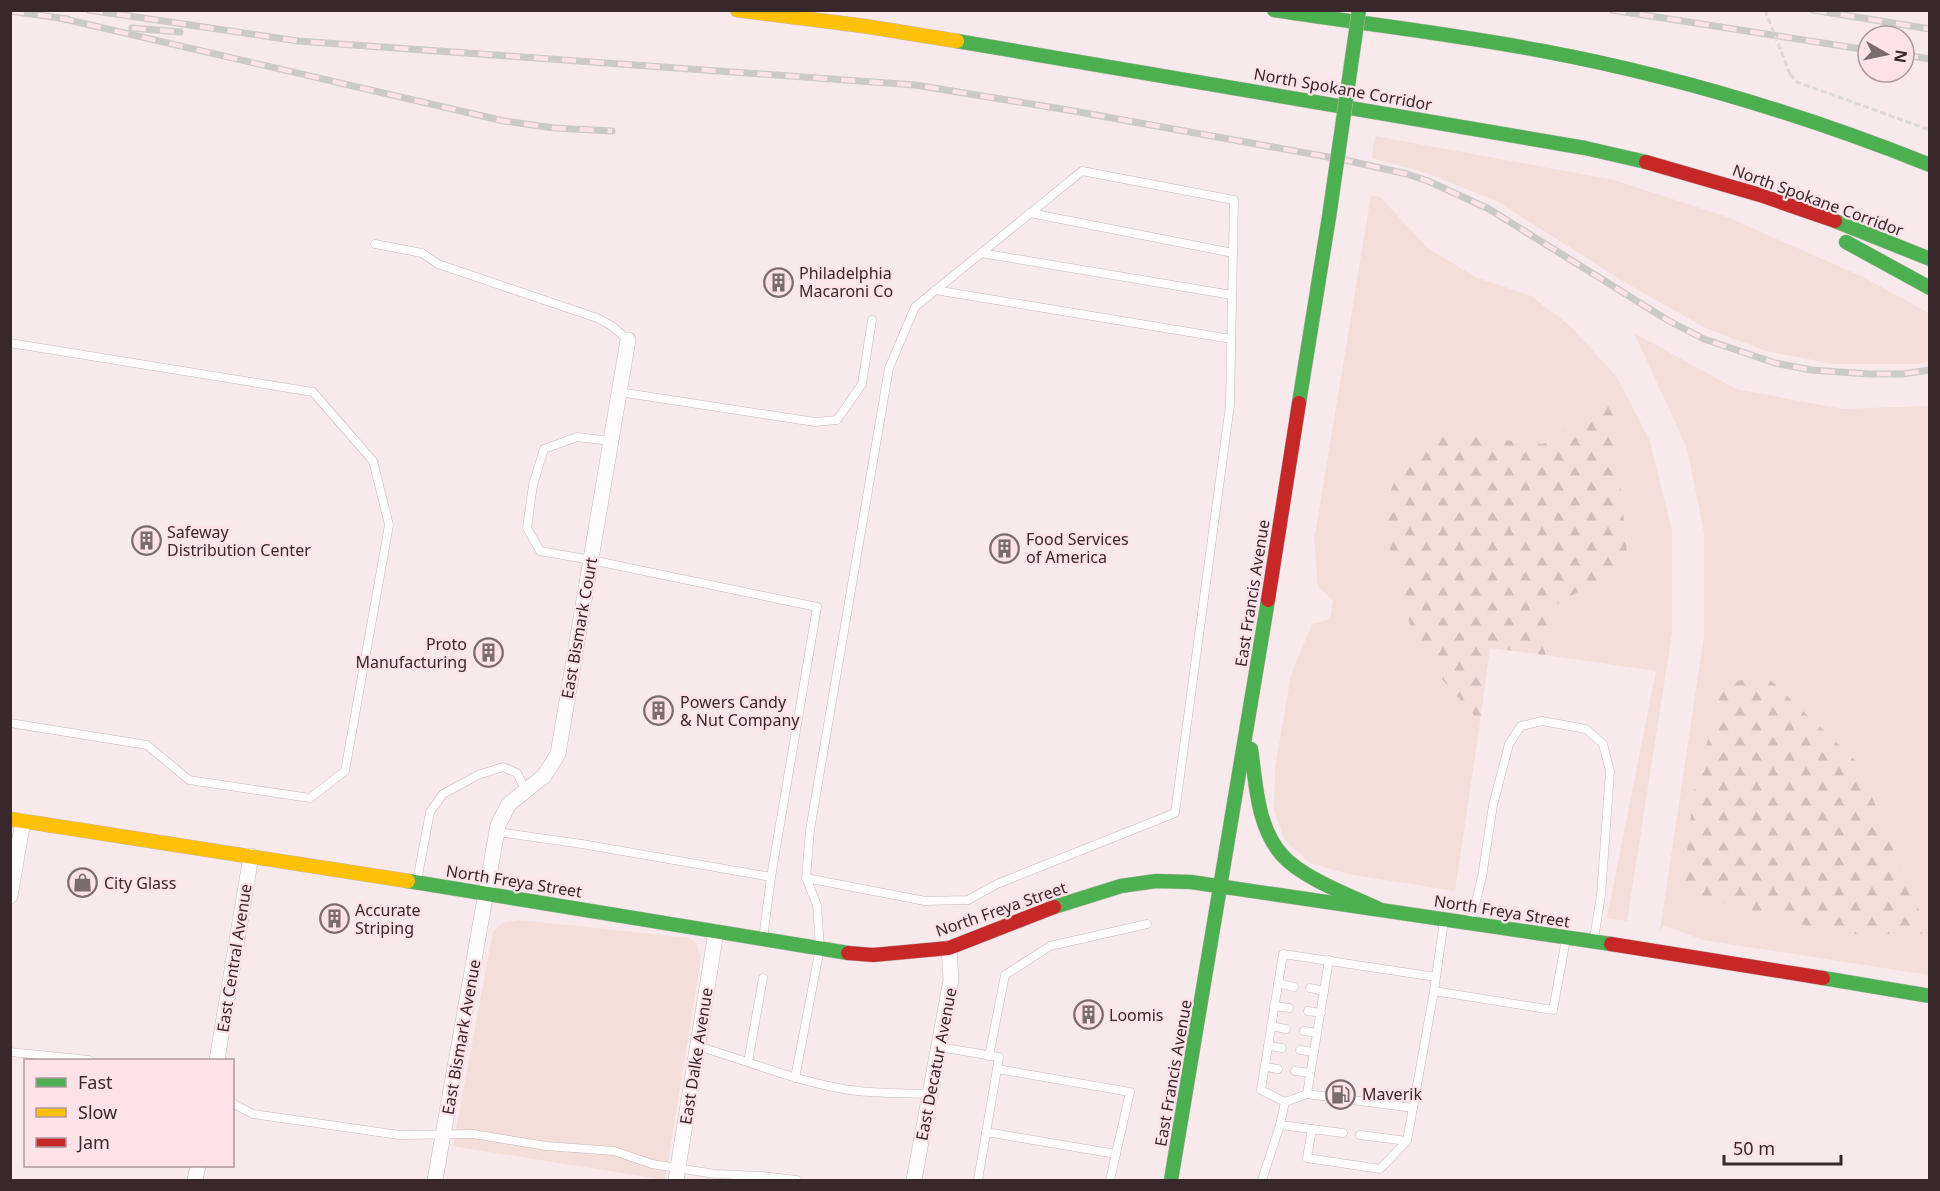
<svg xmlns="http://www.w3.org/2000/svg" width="1940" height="1191" font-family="'Noto Sans',sans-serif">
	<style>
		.grass { fill: #f3ded9 }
		.forest { fill: url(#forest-firs) }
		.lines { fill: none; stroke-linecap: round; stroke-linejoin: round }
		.lane-casing { stroke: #c6b8bb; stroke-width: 9 }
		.street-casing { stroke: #c6b8bb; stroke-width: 16 }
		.fast-casing { stroke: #c6b8bb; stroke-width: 15 }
		.slow-casing { stroke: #c6b8bb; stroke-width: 15 }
		.jam-casing { stroke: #c6b8bb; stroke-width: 15 }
		.path { stroke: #ddd8d9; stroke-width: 3; stroke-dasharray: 6 3; stroke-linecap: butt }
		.lane { stroke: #fefcfc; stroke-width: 8 }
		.street { stroke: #fefcfc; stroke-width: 15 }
		.fast { stroke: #4caf50; stroke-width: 14 }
		.slow { stroke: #ffc107; stroke-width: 14 }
		.jam { stroke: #c62828; stroke-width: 14 }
		.rail-casing { stroke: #ccc9c9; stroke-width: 7 }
		.rail { stroke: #fde3e9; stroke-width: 4.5; stroke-dasharray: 14; stroke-linecap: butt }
		.fast-bridge-casing { stroke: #c6b8bb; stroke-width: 15; stroke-linecap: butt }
		.path-bridge { stroke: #ddd8d9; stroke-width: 3; stroke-dasharray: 6 3; stroke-linecap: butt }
		.fast-bridge { stroke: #4caf50; stroke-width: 14 }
		.labels { text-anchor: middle; stroke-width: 4.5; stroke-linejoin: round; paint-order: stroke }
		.street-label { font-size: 16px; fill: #38282c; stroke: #fde3e9 }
		.poi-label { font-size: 16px; fill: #38282c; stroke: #fde3e9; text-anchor: start }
	</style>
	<defs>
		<pattern id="forest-firs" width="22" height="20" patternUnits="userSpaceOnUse" patternTransform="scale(1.5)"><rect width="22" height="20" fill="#f3ded9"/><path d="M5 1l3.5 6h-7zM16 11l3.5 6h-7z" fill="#d1beba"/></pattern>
	</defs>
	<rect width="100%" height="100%" fill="#f7e9ec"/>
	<g class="grass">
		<path d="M 1375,136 L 1614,180 L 1727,217 L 1863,277 L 1929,313 L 1929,361 L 1918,364 L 1833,364 L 1766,351 L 1706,328 L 1631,286 L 1498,202 L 1427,173 L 1372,158 Z"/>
		<path d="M 1371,195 L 1380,197 L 1428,248 L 1475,277 L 1531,296 L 1569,325 L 1616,376 L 1649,439 L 1672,531 L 1672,633 L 1627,921 L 1607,918 L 1656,671 L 1545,655 L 1552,607 L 1628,563 L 1612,397 L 1543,444 L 1440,433 L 1417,651 L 1480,722 L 1455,891 L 1348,874 L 1310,863 L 1284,839 L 1274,810 L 1275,768 L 1291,675 L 1312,624 L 1330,619 L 1333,600 L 1318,587 L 1314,536 L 1316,529 Z"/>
		<path d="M 1634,333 L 1736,389 L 1842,409 L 1929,406 L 1929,975 L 1703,940 L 1664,925 L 1660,931 L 1704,636 L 1704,532 L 1687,448 Z"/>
		<path d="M 519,920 L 690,938 L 696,943 L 701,957 L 665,1180 L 453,1146 L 493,932 L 502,923 Z"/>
	</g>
	<g class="forest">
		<path d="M 1612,396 L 1628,563 L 1552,607 L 1545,655 L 1490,648 L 1480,722 L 1417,651 L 1381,515 L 1404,458 L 1440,433 L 1543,444 Z"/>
		<path d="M 1766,676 L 1858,763 L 1929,934 L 1834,934 L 1683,891 L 1693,796 L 1723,683 Z"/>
	</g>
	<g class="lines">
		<defs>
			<g id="lane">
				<path d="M 1030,213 L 1233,253"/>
				<path d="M 375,244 L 422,253 L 438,264 L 597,318 L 612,326 L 628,340"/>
				<path d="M 981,253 L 1232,295"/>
				<path d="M 935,290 L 1231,339"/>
				<path d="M 10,343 L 313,392 L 373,461 L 389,525 L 345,771 L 310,798 L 189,780 L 147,745 L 10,723"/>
				<path d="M 619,392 L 815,422 L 837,420 L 862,384 L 872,320"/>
				<path d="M 611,441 L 577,437 L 544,449 L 533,485 L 527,528 L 540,551 L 591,560 L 817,607 L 771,877"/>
				<path d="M 497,832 L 582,844 L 771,877 L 763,939"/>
				<path d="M 417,881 L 430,812 L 443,794 L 478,775 L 503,767 L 517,773 L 525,789"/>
				<path d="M 1444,921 L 1434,991 L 1553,1010 L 1566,939"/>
				<path d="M 1471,921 L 1482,877 L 1493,805 L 1509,744 L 1521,726 L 1542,721 L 1586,729 L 1603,744 L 1610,771 L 1601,895 L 1594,939"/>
				<path d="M 1278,983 L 1294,987"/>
				<path d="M 1310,988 L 1324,991"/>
				<path d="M 1274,1006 L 1289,1008"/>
				<path d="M 1308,1011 L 1321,1013"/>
				<path d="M 1271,1026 L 1286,1029"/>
				<path d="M 1304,1031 L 1317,1033"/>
				<path d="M 697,1046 C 745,1060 790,1079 838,1088 C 869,1094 899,1093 930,1094"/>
				<path d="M 1268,1046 L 1282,1048"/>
				<path d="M 939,1047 L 999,1057 L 978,1180"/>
				<path d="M 1300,1050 L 1314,1052"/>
				<path d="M 10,1052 L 89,1060"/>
				<path d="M 989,1056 L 1005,975 L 1050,946 L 1147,924"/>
				<path d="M 748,1062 L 763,978"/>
				<path d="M 1265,1067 L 1278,1069"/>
				<path d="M 997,1069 L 1130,1092 L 1110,1180"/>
				<path d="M 1295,1071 L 1310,1073"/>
				<path d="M 795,1078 L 820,948 L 817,905 L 806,878 L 925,901 L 968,900 L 997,884 L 1175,813 L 1230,405 L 1234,200 L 1082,171 L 915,307 L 889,368 L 810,830 L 806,878"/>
				<path d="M 1307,1094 L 1413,1108"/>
				<path d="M 1285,1102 L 1307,1094 L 1329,960"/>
				<path d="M 232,1103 L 253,1114 L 399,1135 L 473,1134 L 546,1146 L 614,1151 L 652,1164 L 715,1174 L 762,1176 L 797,1180"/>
				<path d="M 1280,1125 L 1343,1133"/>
				<path d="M 1312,1129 L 1307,1158 L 1380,1169 L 1407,1141 L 1434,991"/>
				<path d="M 986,1132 L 1116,1154"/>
				<path d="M 1360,1135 L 1407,1141"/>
				<path d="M 1262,1180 L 1280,1125 L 1285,1102 L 1261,1090 L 1283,954 L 1436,977"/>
			</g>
			<g id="street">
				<path d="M 10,896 L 23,821"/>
				<path d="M 217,1060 L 251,856"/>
				<path d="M 195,1180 L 198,1166"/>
				<path d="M 435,1180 L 498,825 L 509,804 L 544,776 L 558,754 L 628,340"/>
				<path d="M 676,1180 L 716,932"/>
				<path d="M 914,1180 L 951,980 L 949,948"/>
			</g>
			<g id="fast">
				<path d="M 1274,10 C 1364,24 1454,34 1543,51 C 1676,76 1805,115 1930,165"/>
				<path d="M 957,41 L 1585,148 L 1646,162"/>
				<path d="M 1835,221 L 1930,259"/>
				<path d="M 1846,242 L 1930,288"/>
				<path d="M 1299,403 L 1329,217"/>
				<path d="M 1251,749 C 1256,784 1257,827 1282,855 C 1302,878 1351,896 1379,909"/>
				<path d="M 408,881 L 848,953"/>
				<path d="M 1054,907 L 1121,886 L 1156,881 L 1191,882 L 1611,944"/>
				<path d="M 1823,978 L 1930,996"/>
				<path d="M 1171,1180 L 1268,600"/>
			</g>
			<g id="slow">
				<path d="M 737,10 L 864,26 L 957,41"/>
				<path d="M 10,819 L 408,881"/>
			</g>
			<g id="jam">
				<path d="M 1646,162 L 1760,195 L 1835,221"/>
				<path d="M 1268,600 L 1299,403"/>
				<path d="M 1611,944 L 1823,978"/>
				<path d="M 848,953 L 873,955 L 949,948 L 1054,907"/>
			</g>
		</defs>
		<use href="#lane" class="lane-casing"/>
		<use href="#street" class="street-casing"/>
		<use href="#fast" class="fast-casing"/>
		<use href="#slow" class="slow-casing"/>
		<use href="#jam" class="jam-casing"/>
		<path class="path" d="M 1790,74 L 1797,82 L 1930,130"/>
		<use href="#lane" class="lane"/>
		<use href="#street" class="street"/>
		<use href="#fast" class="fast"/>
		<use href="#slow" class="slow"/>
		<use href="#jam" class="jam"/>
		<defs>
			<g id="rail">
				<path d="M 89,10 L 298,41 L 915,85 L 1068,110 L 1345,160 L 1407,174 L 1428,181 L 1489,209 L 1669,321 L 1704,339 L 1775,363 L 1811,370 L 1869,374 L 1902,374 L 1930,370"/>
				<path d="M 1612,10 L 1868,50"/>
				<path d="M 1813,10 L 1930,29"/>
				<path d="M 10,11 L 67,19"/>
				<path d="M 60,18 L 504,121 L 554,128 L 612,131"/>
				<path d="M 132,28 L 180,32"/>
				<path d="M 1904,55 L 1930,59"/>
			</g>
		</defs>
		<use href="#rail" class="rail-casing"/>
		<use href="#rail" class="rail"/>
		<defs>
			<path id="fast-bridge" d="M 1329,217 L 1359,10"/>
		</defs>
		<use href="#fast-bridge" class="fast-bridge-casing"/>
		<path class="path-bridge" d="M 1765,10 L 1790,74"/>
		<use href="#fast-bridge" class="fast-bridge"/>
	</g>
	<defs>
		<symbol id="building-ring" viewBox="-11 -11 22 22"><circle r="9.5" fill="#fde3e9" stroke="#7b6c6f" stroke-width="1.5"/><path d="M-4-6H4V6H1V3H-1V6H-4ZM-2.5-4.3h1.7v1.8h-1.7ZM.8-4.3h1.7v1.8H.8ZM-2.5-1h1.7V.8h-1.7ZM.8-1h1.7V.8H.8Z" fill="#7b6c6f"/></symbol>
		<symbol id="shop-ring" viewBox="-11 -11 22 22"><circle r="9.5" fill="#fde3e9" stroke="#7b6c6f" stroke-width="1.5"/><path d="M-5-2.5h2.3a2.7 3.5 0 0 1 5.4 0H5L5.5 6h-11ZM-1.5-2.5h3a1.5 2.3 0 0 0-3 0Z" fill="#7b6c6f"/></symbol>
		<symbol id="fuel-ring" viewBox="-11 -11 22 22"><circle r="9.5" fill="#fde3e9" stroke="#7b6c6f" stroke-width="1.5"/><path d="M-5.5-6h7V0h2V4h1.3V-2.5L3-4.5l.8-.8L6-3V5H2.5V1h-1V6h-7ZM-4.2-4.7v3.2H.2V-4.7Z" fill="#7b6c6f"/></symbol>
	</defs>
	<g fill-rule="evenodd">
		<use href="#building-ring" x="762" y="266" width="33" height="33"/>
		<use href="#building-ring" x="130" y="524" width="33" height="33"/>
		<use href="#building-ring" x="988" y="532" width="33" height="33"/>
		<use href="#building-ring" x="472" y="636" width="33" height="33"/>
		<use href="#building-ring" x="642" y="694" width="33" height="33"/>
		<use href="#shop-ring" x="66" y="866" width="33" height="33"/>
		<use href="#building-ring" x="318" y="902" width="33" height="33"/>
		<use href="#building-ring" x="1072" y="998" width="33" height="33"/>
		<use href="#fuel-ring" x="1324" y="1078" width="33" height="33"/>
	</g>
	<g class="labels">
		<g class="street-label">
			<text transform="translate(1343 89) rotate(10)" y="6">North Spokane Corridor</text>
			<text transform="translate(1818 200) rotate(20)" y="6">North Spokane Corridor</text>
			<text transform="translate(1252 593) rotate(-81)" y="6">East Francis Avenue</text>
			<text transform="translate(579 628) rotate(-80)" y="6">East Bismark Court</text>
			<text transform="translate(514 881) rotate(9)" y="6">North Freya Street</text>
			<text transform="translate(1001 909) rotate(-19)" y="6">North Freya Street</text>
			<text transform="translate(1502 911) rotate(9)" y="6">North Freya Street</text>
			<text transform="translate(234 958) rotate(-81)" y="6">East Central Avenue</text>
			<text transform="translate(461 1037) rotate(-80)" y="6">East Bismark Avenue</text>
			<text transform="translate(696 1056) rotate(-81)" y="6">East Dalke Avenue</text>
			<text transform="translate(936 1064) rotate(-79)" y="6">East Decatur Avenue</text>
			<text transform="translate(1173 1073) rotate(-80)" y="6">East Francis Avenue</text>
		</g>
		<g class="poi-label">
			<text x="799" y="279">Philadelphia<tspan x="799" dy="18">Macaroni Co</tspan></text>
			<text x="167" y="538">Safeway<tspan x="167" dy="18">Distribution Center</tspan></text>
			<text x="1026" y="545">Food Services<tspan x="1026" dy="18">of America</tspan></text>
			<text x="467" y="650" text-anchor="end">Proto<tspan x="467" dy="18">Manufacturing</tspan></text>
			<text x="680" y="708">Powers Candy<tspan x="680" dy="18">&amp; Nut Company</tspan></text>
			<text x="104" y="889">City Glass</text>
			<text x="355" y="916">Accurate<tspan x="355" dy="18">Striping</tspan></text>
			<text x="1109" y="1021">Loomis</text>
			<text x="1362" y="1100">Maverik</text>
		</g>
	</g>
	<rect width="1940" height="1191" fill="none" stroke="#38282c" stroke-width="24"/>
	<rect x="24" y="1059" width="210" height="108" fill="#fde3e9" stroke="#ae989d" stroke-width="1.5"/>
	<rect x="36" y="1078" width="30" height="9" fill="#4caf50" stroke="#ae989d" stroke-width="1.5"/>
	<text x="78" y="1089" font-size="18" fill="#38282c">Fast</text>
	<rect x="36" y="1108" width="30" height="9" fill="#ffc107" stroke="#ae989d" stroke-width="1.5"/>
	<text x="78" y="1119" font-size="18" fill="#38282c">Slow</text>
	<rect x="36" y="1138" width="30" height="9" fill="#c62828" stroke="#ae989d" stroke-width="1.5"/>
	<text x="78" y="1149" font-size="18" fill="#38282c">Jam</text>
	<g transform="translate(1886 54) rotate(99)"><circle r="28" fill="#fde3e9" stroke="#ae989d" stroke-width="1.5"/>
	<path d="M0-4.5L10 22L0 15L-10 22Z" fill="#7b6c6f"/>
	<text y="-9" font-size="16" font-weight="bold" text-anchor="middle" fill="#38282c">N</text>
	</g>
	<path d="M1724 1155v9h117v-9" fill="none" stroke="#38282c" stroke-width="3"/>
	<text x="1733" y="1155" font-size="18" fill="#38282c" stroke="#fde3e9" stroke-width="4.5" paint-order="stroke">50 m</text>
</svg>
